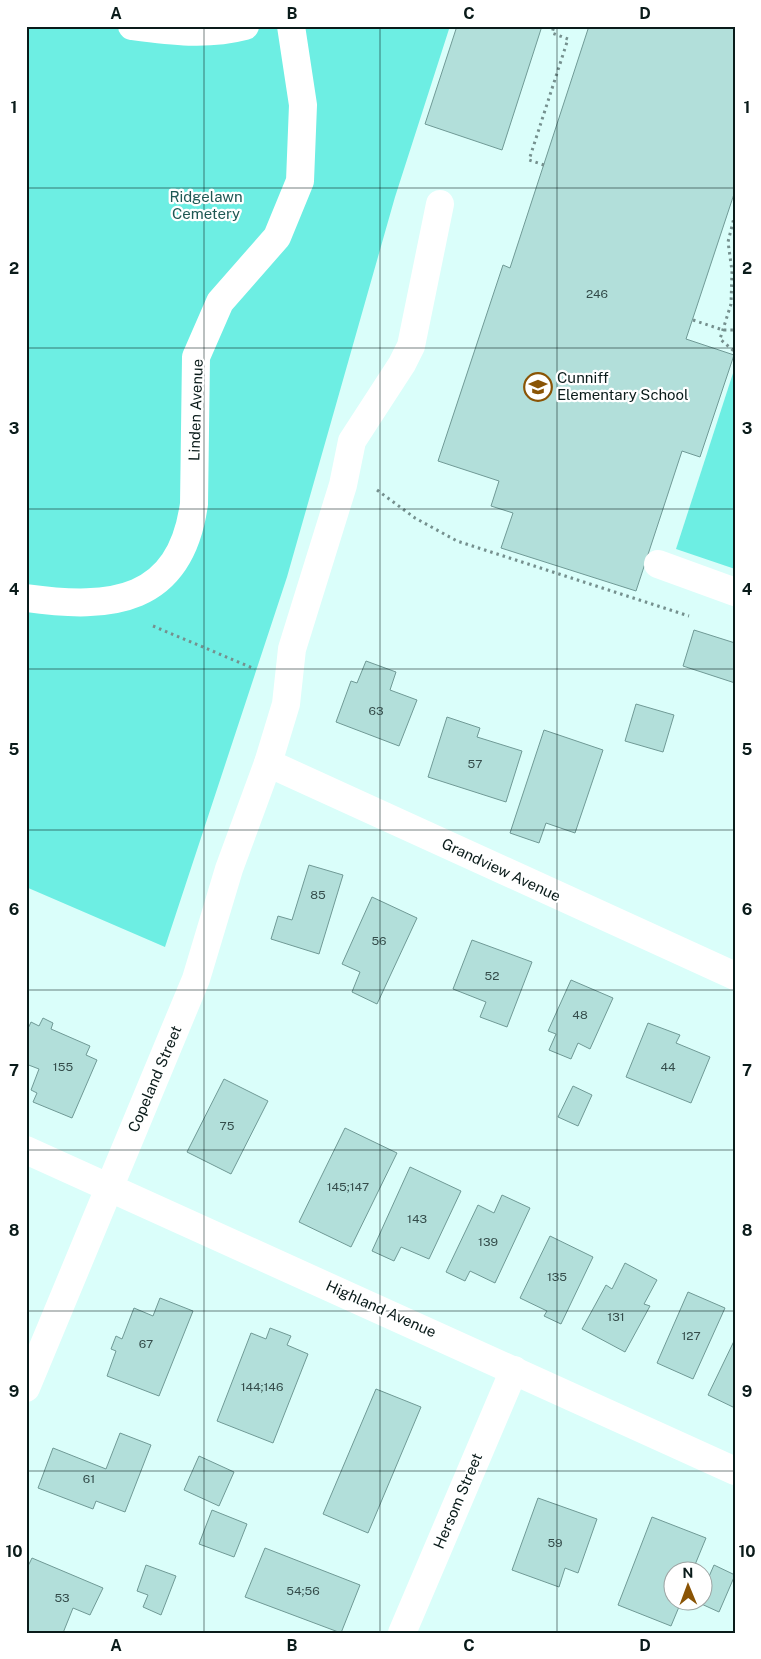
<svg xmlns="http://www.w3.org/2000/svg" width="761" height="1659" font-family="'Public Sans',sans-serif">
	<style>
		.green { fill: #6deee3 }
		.building { fill: #b2dfda; stroke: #709a96 }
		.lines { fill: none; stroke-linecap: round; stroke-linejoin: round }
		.path { stroke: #75908e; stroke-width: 3; stroke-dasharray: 2.5 4; stroke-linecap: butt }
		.minor { stroke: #fff; stroke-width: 28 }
		.grid { fill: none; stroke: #0a1b1a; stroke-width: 1; stroke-opacity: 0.55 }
		.labels { text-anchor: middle; stroke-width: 4.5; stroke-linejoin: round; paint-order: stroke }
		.number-label { font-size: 12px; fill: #344c4a }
		.park-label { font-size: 15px; fill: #1e5753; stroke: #fff }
		.poi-label { font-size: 15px; fill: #0a1b1a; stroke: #fff; text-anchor: start }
		.street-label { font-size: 15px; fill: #0a1b1a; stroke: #fff }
		.neatline { fill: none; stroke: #0a1b1a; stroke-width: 2 }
		.grid-label { font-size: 16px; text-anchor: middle; font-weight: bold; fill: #0a1b1a }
	</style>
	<rect width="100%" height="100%" fill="#dafefa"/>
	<g class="green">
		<path d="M 26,26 L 450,26 L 395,197 L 287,577 L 165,947 L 26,887 Z"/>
		<path d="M 735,367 L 735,569 L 676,549 Z"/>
	</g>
	<g class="building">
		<path d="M 457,26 L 542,26 L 502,150 L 425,124 Z"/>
		<path d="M 589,26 L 735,26 L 735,191 L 686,339 L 734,355 L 700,457 L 682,451 L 636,591 L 501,548 L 513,513 L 491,506 L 499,481 L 438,461 L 503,265 L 510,268 Z"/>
		<path d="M 694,630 L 735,643 L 735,683 L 683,666 Z"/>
		<path d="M 366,661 L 396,672 L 390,690 L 417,700 L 399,746 L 336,722 L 351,681 L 357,683 Z"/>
		<path d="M 636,704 L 674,715 L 663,752 L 625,741 Z"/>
		<path d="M 447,717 L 480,728 L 477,737 L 522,751 L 506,802 L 428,777 Z"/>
		<path d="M 544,730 L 603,750 L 575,833 L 546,823 L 539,843 L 510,833 Z"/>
		<path d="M 309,865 L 343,875 L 319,954 L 271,939 L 278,916 L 292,920 Z"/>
		<path d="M 372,897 L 417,918 L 377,1004 L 352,992 L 360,972 L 342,964 Z"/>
		<path d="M 472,940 L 532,962 L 507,1027 L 480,1017 L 486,1002 L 453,989 Z"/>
		<path d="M 571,980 L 613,998 L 590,1049 L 578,1043 L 571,1059 L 549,1050 L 556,1034 L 548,1031 Z"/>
		<path d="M 43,1018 L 53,1023 L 51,1029 L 90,1046 L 86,1055 L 97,1060 L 72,1118 L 33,1102 L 37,1093 L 31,1090 L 39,1069 L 26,1064 L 26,1033 L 31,1022 L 39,1026 Z"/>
		<path d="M 648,1023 L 680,1035 L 676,1043 L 710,1057 L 691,1103 L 626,1077 Z"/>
		<path d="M 224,1079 L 268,1101 L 231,1174 L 187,1152 Z"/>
		<path d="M 573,1086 L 592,1095 L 578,1126 L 558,1117 Z"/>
		<path d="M 345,1128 L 397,1153 L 351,1247 L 299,1222 Z"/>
		<path d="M 410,1167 L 461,1191 L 429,1259 L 401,1247 L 394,1261 L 372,1251 Z"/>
		<path d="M 502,1195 L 530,1208 L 495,1283 L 470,1271 L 465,1281 L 446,1272 L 478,1205 L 494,1213 Z"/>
		<path d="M 550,1236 L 593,1257 L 561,1324 L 544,1316 L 547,1311 L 520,1298 Z"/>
		<path d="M 625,1263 L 657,1280 L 644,1304 L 650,1306 L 625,1352 L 582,1329 L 606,1285 L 612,1289 Z"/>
		<path d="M 688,1292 L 725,1308 L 693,1379 L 657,1363 Z"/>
		<path d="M 160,1298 L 193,1311 L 159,1396 L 107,1376 L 116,1351 L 111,1349 L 116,1336 L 122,1339 L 134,1308 L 153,1316 Z"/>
		<path d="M 270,1328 L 291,1336 L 287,1345 L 308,1354 L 273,1443 L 217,1421 L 251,1333 L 266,1339 Z"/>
		<path d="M 735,1339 L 735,1408 L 708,1395 Z"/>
		<path d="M 376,1389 L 421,1407 L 368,1533 L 323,1514 Z"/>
		<path d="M 120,1433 L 151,1445 L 125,1512 L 96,1501 L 93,1509 L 38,1488 L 53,1448 L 106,1469 Z"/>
		<path d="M 199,1456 L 234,1472 L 219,1506 L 184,1490 Z"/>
		<path d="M 538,1498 L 597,1519 L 578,1573 L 565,1568 L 559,1587 L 512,1570 Z"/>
		<path d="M 212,1510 L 247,1524 L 234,1557 L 199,1544 Z"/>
		<path d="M 652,1517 L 706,1538 L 692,1572 L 674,1572 L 674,1602 L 681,1602 L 671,1626 L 618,1605 Z"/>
		<path d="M 265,1548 L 360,1585 L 341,1633 L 245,1597 Z"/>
		<path d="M 32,1558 L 103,1588 L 90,1615 L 73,1608 L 63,1633 L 26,1633 L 26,1570 Z"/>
		<path d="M 146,1565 L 176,1576 L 161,1615 L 143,1607 L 148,1595 L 137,1591 Z"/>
		<path d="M 714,1565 L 735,1575 L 719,1612 L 697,1602 L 704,1602 L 704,1588 Z"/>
	</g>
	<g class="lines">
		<g class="path">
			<path d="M 544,165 L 529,160 L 568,39 L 552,33 L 554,26"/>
			<path d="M 735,214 L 728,242 L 732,271 L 731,304 L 720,339 L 735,352"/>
			<path d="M 693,320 L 723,330 L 735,330"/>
			<path d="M 377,490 L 415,518 L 457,541 L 689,616"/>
			<path d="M 153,626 L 255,669"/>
		</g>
		<g class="minor">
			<path d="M 132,26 C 170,31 207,36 245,26"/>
			<path d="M 658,564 L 735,592"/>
			<path d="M 26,598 C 112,610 180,603 194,504 L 196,357 L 220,302 L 277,237 L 300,181 L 303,105 L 291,26"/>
			<path d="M 268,763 L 735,976"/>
			<path d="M 26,1150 L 735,1471"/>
			<path d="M 26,1388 L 196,979 L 229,869 L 268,763 L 286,704 L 292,649 L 343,485 L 352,441 L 402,364 L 411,346 L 440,204"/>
			<path d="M 402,1633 L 514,1370"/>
		</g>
	</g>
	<path class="grid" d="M 204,26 L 204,1633M 380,26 L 380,1633M 557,26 L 557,1633M 26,188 L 735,188M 26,348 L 735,348M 26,509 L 735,509M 26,669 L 735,669M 26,830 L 735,830M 26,990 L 735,990M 26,1150 L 735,1150M 26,1311 L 735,1311M 26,1471 L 735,1471"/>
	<defs>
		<symbol id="school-ring" viewBox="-11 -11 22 22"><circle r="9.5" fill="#fff" stroke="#8a5405" stroke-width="1.5"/><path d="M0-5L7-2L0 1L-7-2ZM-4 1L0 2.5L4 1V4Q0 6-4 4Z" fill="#8a5405"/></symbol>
	</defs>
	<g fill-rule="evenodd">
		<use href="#school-ring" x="522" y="371" width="32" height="32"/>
	</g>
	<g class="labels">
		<g class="number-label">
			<text x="597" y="298">246</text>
			<text x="376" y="715">63</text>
			<text x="475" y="768">57</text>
			<text x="318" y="899">85</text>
			<text x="379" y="945">56</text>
			<text x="492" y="980">52</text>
			<text x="580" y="1019">48</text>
			<text x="63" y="1071">155</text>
			<text x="668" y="1071">44</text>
			<text x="227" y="1130">75</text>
			<text x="348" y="1191">145;147</text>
			<text x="417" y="1223">143</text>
			<text x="488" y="1246">139</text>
			<text x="557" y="1281">135</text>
			<text x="616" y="1321">131</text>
			<text x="691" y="1340">127</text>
			<text x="146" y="1348">67</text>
			<text x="262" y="1391">144;146</text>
			<text x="89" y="1483">61</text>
			<text x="555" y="1547">59</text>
			<text x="303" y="1595">54;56</text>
			<text x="62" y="1602">53</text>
		</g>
		<g class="park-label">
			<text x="206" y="202">Ridgelawn<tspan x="206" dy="17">Cemetery</tspan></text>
		</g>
		<g class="poi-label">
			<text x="557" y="383">Cunniff<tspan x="557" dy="17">Elementary School</tspan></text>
		</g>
		<g class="street-label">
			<text transform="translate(196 410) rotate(-88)" y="5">Linden Avenue</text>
			<text transform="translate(501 870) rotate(25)" y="5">Grandview Avenue</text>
			<text transform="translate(155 1079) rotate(-67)" y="5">Copeland Street</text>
			<text transform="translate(381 1309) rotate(24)" y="5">Highland Avenue</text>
			<text transform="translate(458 1501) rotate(-67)" y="5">Hersom Street</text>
		</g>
	</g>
	<rect width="761" height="1659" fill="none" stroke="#ffffff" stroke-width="55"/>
	<g transform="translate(688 1586) rotate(359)"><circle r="24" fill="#ffffff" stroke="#9da4a3"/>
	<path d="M0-4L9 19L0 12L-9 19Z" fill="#8a5405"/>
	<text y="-8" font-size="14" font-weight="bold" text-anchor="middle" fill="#0a1b1a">N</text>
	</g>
	<rect x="28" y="28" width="706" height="1604" class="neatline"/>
	<g class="grid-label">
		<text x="116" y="19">A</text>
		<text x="292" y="19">B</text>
		<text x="469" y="19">C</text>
		<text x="645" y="19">D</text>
		<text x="14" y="113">1</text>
		<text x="747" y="113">1</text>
		<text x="14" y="274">2</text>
		<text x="747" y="274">2</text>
		<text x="14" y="434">3</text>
		<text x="747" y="434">3</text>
		<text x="14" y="595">4</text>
		<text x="747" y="595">4</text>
		<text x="14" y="755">5</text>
		<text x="747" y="755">5</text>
		<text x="14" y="915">6</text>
		<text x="747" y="915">6</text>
		<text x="14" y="1076">7</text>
		<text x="747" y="1076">7</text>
		<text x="14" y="1236">8</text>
		<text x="747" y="1236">8</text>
		<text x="14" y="1397">9</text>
		<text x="747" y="1397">9</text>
		<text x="14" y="1557">10</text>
		<text x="747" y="1557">10</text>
		<text x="116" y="1651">A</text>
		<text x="292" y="1651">B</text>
		<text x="469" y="1651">C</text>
		<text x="645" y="1651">D</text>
	</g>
</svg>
